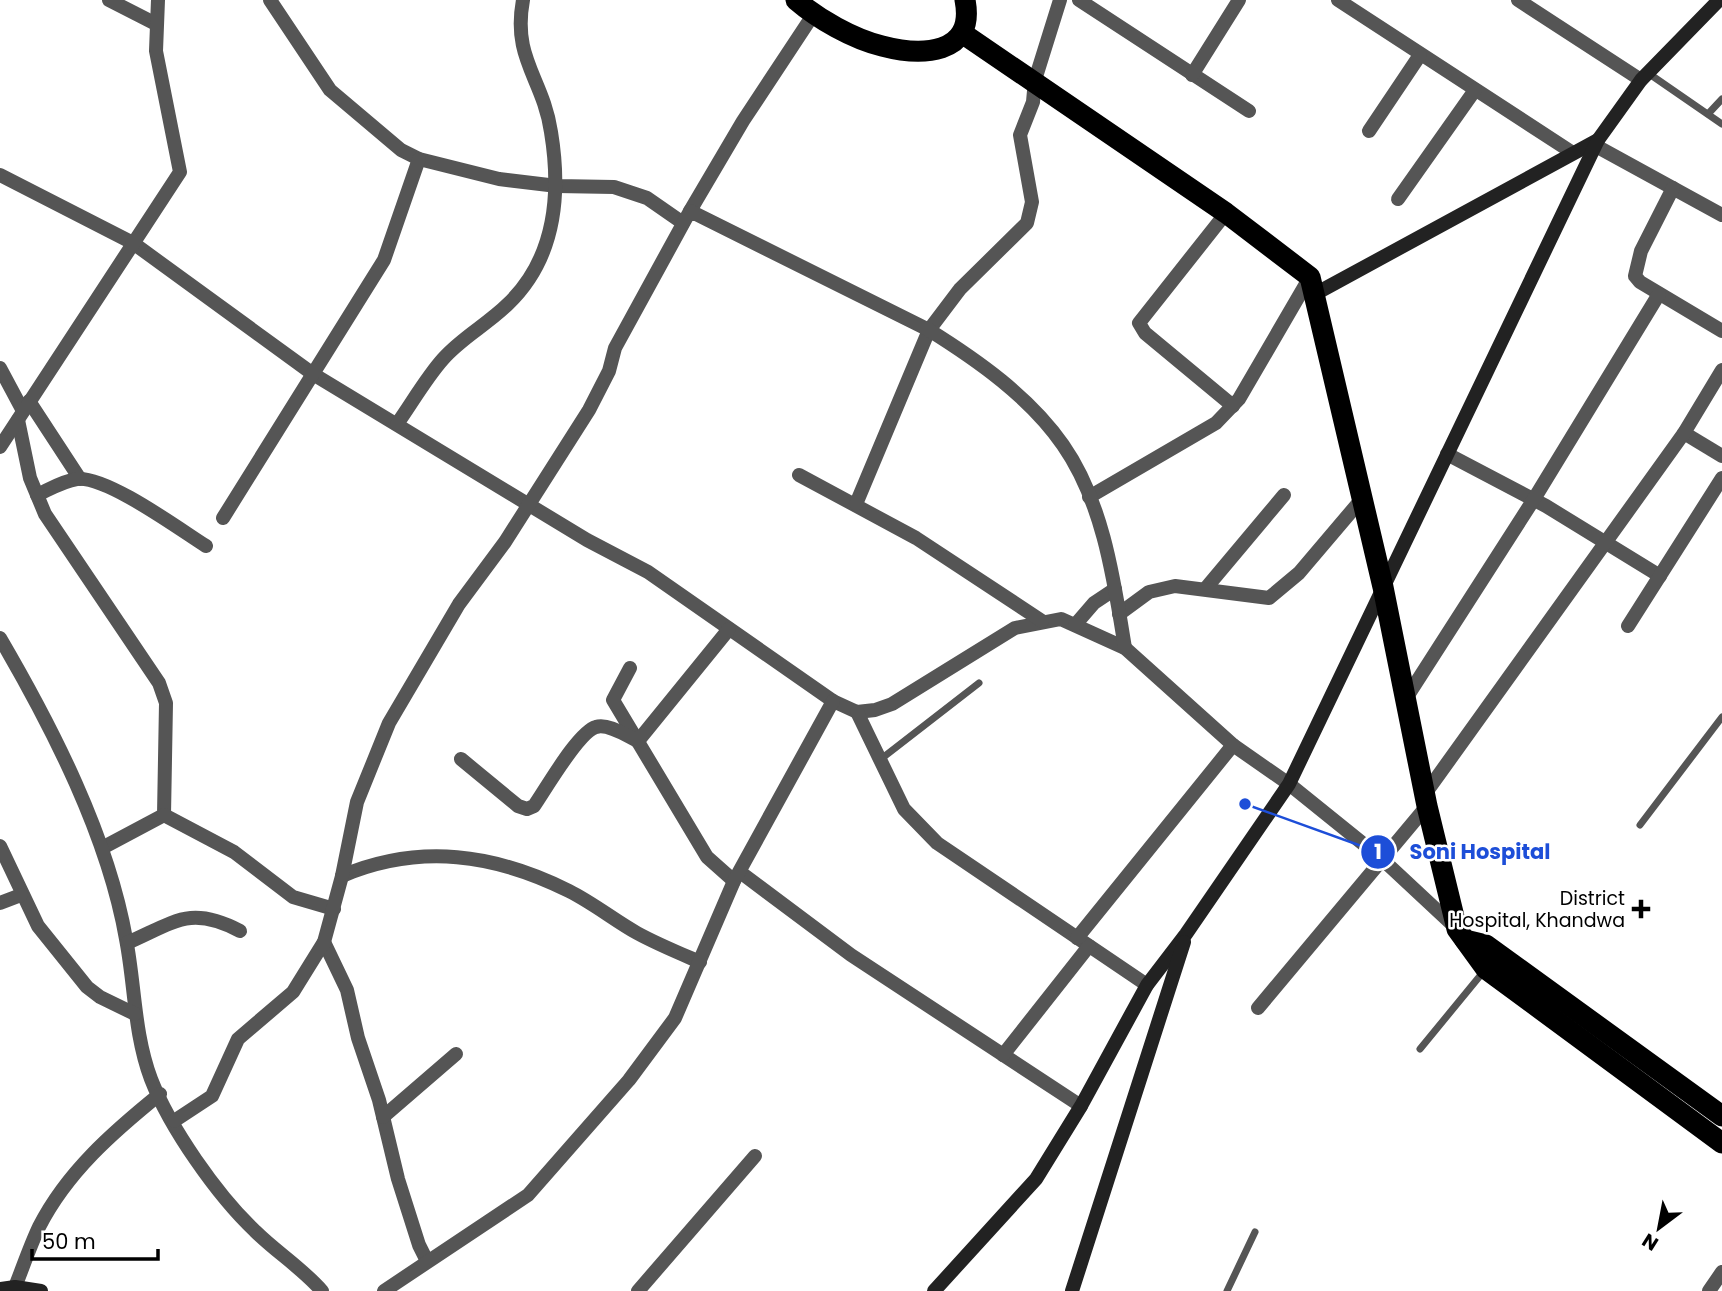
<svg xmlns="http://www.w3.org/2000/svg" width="1722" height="1291" font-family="Poppins,sans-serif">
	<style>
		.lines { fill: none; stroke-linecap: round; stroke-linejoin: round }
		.lane { stroke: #555; stroke-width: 7 }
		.street { stroke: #555; stroke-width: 14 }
		.secondary { stroke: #222; stroke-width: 14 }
		.highway { stroke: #000; stroke-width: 21 }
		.poi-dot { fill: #000; stroke: #fff; stroke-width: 2.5 }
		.labels { text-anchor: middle; stroke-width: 5; stroke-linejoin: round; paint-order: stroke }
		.poi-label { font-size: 19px; fill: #000; stroke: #fff; text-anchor: end }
		.leader { fill: none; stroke: #1d4ed8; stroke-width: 2.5 }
		.callout-dot { fill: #1d4ed8; stroke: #fff; stroke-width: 2.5 }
		.mark-label { font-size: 21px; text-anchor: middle; font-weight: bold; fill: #fff }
		.callout-label { font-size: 21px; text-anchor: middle; font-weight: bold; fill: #1d4ed8; stroke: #fff; stroke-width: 5; stroke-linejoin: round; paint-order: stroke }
	</style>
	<rect width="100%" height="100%" fill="#fff"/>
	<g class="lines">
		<g class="lane">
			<path d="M 1648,73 L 1722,124"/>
			<path d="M 1708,114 L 1722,99"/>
			<path d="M 881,759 L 979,683"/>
			<path d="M 1640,825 L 1722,717"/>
			<path d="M 1420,1049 L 1484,971"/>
			<path d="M 1227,1291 L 1255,1232"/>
		</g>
		<g class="street">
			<path d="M 109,0 L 156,24"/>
			<path d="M 270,0 L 330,90 L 401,150 L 419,159 L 499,179 L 557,186 L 614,187 L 647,198 L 683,223"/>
			<path d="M 1079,0 L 1249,111"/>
			<path d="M 1338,0 L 1573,153"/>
			<path d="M 1518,0 L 1641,80"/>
			<path d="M 1192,75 L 1239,0"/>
			<path d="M 1369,131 L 1420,55"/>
			<path d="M 1596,146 L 1722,215"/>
			<path d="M 0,175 L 133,243 L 313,374 L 587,540 L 648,572 L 833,701 L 857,712 L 875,710 L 892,704 L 1015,628 L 1061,619 L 1125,648 L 1233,745 L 1289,784 L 1382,859 L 1456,928"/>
			<path d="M 1673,188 L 1641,251 L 1635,276 L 1640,282 L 1722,331"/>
			<path d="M 1398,199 L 1475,90"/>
			<path d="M 690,211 L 743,121 L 813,15"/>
			<path d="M 1226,213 L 1139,323 L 1145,333 L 1233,406"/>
			<path d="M 0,368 L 23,411"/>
			<path d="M 29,401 L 80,479"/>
			<path d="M 18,420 L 30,478 L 45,514 L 159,683 L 166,703 L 164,815 L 102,848"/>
			<path d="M 397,424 C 412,403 426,378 443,359 C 461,338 488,324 508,304 C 556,258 561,193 551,132 C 543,78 512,59 523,0"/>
			<path d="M 1684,433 L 1722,456"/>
			<path d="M 0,447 L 180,172 L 156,51 L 158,0"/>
			<path d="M 1447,454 L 1546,506 L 1660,576"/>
			<path d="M 799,475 L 916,538 L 1042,621"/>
			<path d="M 37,495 C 50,489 63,481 77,479 C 107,476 179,529 206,546"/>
			<path d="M 1089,497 L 1216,423 L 1239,399 L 1310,277"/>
			<path d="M 856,504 L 929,330 L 960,289 L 1027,223 L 1032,202 L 1020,135 L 1033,102 L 1035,80 L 1060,0"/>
			<path d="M 223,518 L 384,260 L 419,159"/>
			<path d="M 1206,588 L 1284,495"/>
			<path d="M 1119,614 L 1149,592 L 1175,586 L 1269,598 L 1299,573 L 1361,500"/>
			<path d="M 1075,625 L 1094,603 L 1115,589"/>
			<path d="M 1628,626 L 1722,478"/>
			<path d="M 0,638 C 52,727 108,836 126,939 C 135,985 134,1034 151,1079 C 170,1128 217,1195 255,1231 C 276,1252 302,1268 322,1291"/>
			<path d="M 630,668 L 613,700 L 707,857 L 734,881"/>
			<path d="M 1405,700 L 1534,499 L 1659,294"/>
			<path d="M 857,712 L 904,809 L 937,843 L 1147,985"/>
			<path d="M 461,759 L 518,806 L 527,809 L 534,806 C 546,789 578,732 596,727 C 608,723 627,736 638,741 L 729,629"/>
			<path d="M 1425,794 L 1684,433 L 1722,370"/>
			<path d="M 164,815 L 234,852 L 293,897 L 334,909"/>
			<path d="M 0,846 L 38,926 L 87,987 L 100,997 L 135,1014"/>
			<path d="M 740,872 L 851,955 L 1081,1106"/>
			<path d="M 342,876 C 420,843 495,854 569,891 C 593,903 614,920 637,933 C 657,944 679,953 700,962"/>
			<path d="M 0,903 L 21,895"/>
			<path d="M 1077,938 L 1233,745"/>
			<path d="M 324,942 L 347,990 L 358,1038 L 379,1100 L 398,1179 L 419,1245 L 427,1261"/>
			<path d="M 127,943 C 175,922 190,905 240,931"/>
			<path d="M 1258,1008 L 1427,806"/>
			<path d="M 1003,1055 L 1089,946"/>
			<path d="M 383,1117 L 456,1054"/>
			<path d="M 174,1121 L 212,1096 L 238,1039 L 293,992 L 324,942 L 342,876 L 357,802 L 389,723 L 459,604 L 505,542 L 589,410 L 609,371 L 615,348 L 690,211 L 929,330 C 977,360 1030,397 1063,445 C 1103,502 1114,580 1125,648"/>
			<path d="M 15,1287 C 23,1267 30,1246 39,1227 C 67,1172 113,1132 160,1094"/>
			<path d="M 384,1291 L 528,1195 L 629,1080 L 675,1018 L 734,881 L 833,701"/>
			<path d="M 638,1291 L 755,1156"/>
			<path d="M 1709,1291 L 1722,1272"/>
		</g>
		<g class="secondary">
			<path d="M 1315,294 L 1598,140"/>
			<path d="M 0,1289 L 15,1287 L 41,1291"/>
			<path d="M 934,1291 L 1036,1179 L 1081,1106 L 1147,985 L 1186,934 L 1289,784 L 1598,140 L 1641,80 L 1719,0"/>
			<path d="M 1072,1291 L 1184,942"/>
		</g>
		<g class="highway">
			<path d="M 796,0 C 818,19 853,39 882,46 C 920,56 976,56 965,0"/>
			<path d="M 962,33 L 1226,213 L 1310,277 L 1383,587 L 1427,806 L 1457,929 L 1486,969 L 1722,1143"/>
			<path d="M 1465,940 L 1486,945 L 1722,1116"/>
		</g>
	</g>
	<path class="poi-dot" d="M1637.5 898.5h7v7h7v7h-7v7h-7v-7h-7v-7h7z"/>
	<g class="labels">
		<g class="poi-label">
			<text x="1625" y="905">District<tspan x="1625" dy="22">Hospital, Khandwa</tspan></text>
		</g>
	</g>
	<path class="leader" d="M1245 804L1378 852"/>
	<g class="callout-dot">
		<circle cx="1245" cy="804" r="7"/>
		<circle cx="1378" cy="852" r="18"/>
	</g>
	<g class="mark-label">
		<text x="1378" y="859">1</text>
	</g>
	<g class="callout-label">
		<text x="1480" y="859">Soni Hospital</text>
	</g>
	<g transform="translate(1659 1228) rotate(212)" stroke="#ffffff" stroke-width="5" paint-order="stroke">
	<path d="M0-5L12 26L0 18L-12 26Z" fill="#000000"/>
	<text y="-10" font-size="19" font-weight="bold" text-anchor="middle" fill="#000000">N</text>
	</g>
	<path d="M32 1249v10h126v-10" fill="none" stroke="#000000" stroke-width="3.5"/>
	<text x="42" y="1249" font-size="21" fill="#000000" stroke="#ffffff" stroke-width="5" paint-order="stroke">50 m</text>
</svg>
